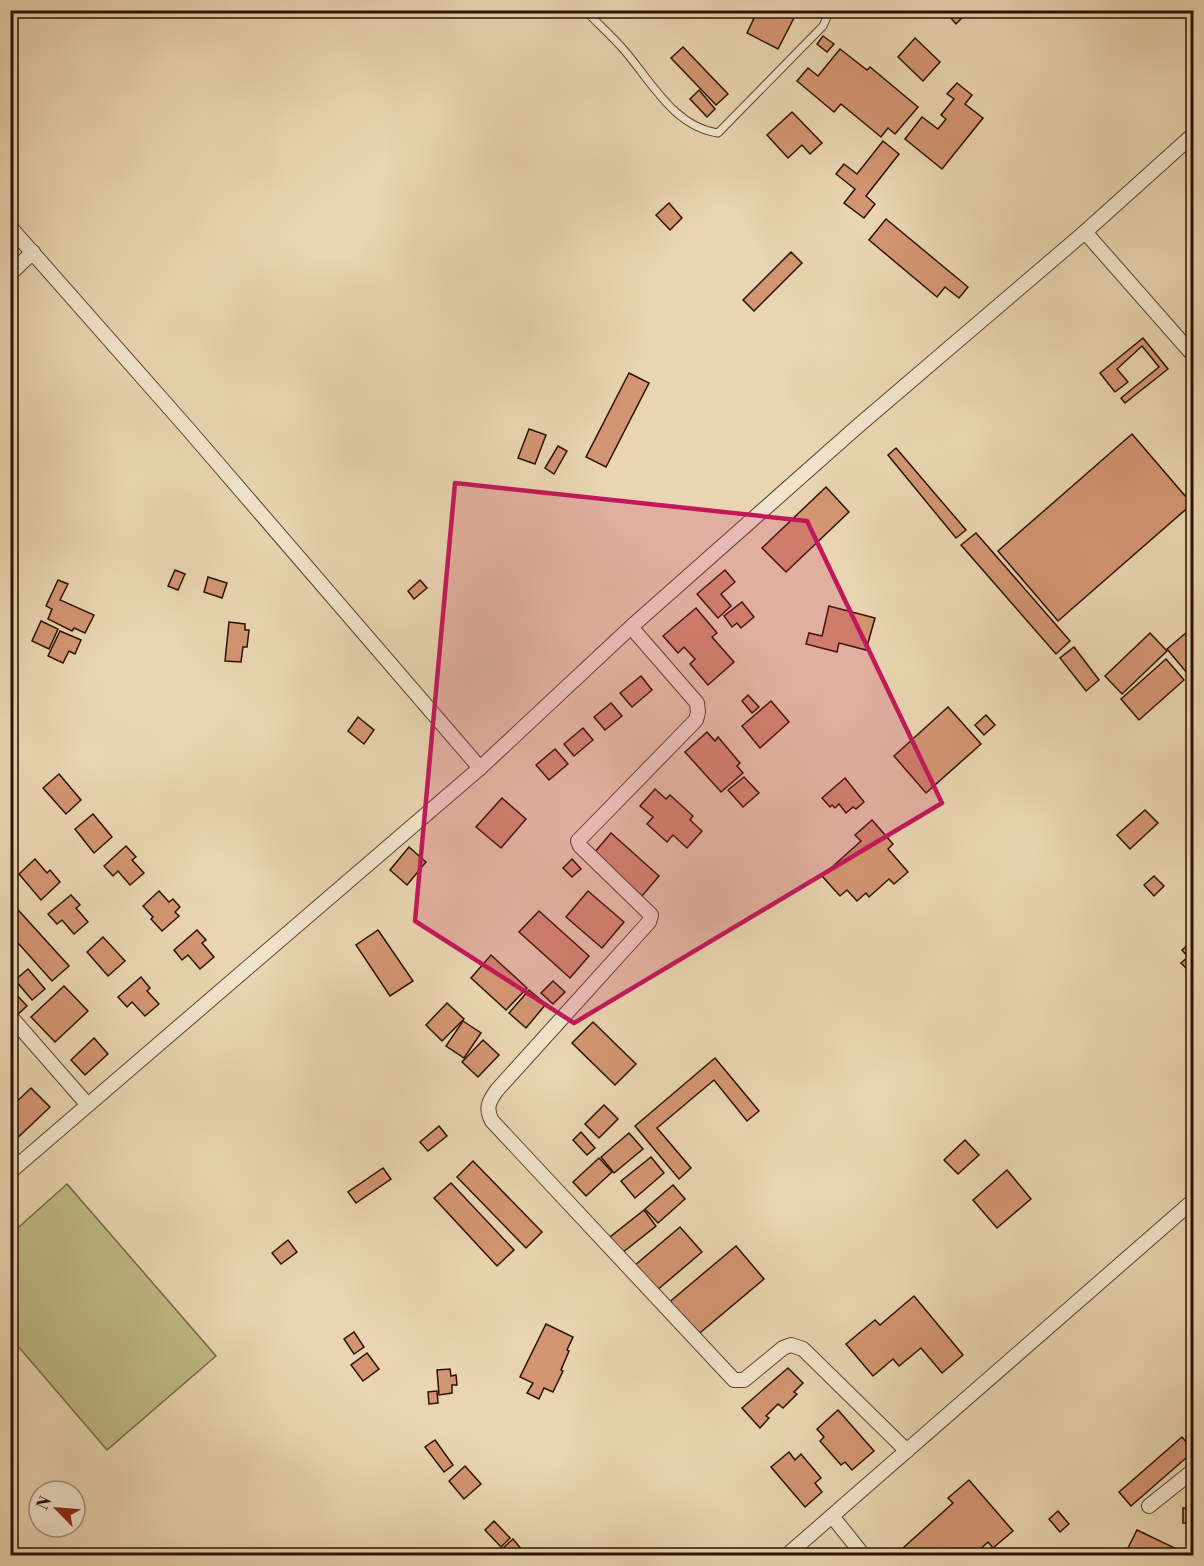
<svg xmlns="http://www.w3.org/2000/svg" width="1204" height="1566" font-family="'Libre Bodoni',serif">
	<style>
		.pitch { fill: #bfbb86; stroke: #766643; stroke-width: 1.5 }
		.building { fill: #d39572; stroke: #2c1200; stroke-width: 1.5 }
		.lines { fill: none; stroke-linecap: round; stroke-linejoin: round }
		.lane-casing { stroke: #5b432c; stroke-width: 9 }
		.street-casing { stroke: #5b432c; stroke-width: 16 }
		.lane { stroke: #f1e4cc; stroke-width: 7 }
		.street { stroke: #f1e4cc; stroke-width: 14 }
		.marked { fill: #c2185b; fill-opacity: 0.2; stroke: #c2185b; stroke-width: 4.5; stroke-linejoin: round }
	</style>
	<rect width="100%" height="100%" fill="#e9d5b1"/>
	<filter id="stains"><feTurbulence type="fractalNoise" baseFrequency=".00333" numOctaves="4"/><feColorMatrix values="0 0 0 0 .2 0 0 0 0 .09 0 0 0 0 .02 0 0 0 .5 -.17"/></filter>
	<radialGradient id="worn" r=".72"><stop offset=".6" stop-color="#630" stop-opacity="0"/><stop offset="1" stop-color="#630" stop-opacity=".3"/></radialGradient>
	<path class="pitch" d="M 67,1184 L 216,1356 L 107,1450 L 11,1338 L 11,1234 Z"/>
	<g class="building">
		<path d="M 758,10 L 798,10 L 778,49 L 747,33 Z"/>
		<path d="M 944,10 L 961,10 L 965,15 L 956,24 Z"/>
		<path d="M 823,36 L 834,44 L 827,52 L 817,44 Z"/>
		<path d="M 915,38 L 940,62 L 923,81 L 898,57 Z"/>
		<path d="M 683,47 L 728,94 L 716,105 L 671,58 Z"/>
		<path d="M 840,49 L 867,70 L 870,67 L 918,107 L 895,134 L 888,128 L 881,137 L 841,104 L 834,112 L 797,81 L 808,68 L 818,76 Z"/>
		<path d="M 957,83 L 972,95 L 965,104 L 983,118 L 942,169 L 905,139 L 922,117 L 938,129 L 946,119 L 941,115 L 954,99 L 947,94 Z"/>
		<path d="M 699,90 L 715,109 L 707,117 L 690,99 Z"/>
		<path d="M 792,112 L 822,143 L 810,154 L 802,145 L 788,158 L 767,135 Z"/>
		<path d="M 883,141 L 899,154 L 866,196 L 875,204 L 864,218 L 844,203 L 855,189 L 836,174 L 844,164 L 857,174 Z"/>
		<path d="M 669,203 L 682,218 L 670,230 L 656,215 Z"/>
		<path d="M 886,219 L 968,287 L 959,298 L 945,287 L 937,297 L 869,240 Z"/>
		<path d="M 791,252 L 802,263 L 754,311 L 743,300 Z"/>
		<path d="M 1143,338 L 1168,369 L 1125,403 L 1121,398 L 1159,367 L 1142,346 L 1117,369 L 1128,382 L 1115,392 L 1100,373 Z"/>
		<path d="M 629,373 L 649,383 L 606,467 L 586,457 Z"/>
		<path d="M 529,429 L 546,435 L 535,464 L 518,458 Z"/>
		<path d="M 1132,434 L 1192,504 L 1058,621 L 998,551 Z"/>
		<path d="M 558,446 L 567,451 L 554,474 L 545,468 Z"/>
		<path d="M 896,448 L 966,530 L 956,538 L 888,455 Z"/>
		<path d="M 826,487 L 849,512 L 786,572 L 762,548 Z"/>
		<path d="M 976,533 L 1070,641 L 1056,654 L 961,545 Z"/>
		<path d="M 175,570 L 185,574 L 178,590 L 168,586 Z"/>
		<path d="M 725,570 L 735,582 L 721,594 L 731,606 L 718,618 L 697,594 Z"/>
		<path d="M 208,577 L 227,583 L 222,598 L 204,592 Z"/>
		<path d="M 58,580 L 68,584 L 60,600 L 94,615 L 85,633 L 74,628 L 72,631 L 48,619 L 52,609 L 46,606 Z"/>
		<path d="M 420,580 L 427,588 L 414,599 L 408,591 Z"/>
		<path d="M 742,602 L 754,617 L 741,628 L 737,623 L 732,627 L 724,616 Z"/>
		<path d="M 829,606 L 875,618 L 866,650 L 839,643 L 837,652 L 806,644 L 809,633 L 822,636 Z"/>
		<path d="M 696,608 L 717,633 L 712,637 L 734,662 L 708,685 L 690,664 L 695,659 L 684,647 L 678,653 L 663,636 Z"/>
		<path d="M 41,621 L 58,629 L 49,649 L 32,641 Z"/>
		<path d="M 229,622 L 245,624 L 245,630 L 249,630 L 247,647 L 243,647 L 241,662 L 225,661 Z"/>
		<path d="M 1194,626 L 1194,667 L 1187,673 L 1167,649 Z"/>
		<path d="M 60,631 L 81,640 L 75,654 L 69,651 L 63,663 L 48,656 Z"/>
		<path d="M 1150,633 L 1167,651 L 1122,694 L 1105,676 Z"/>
		<path d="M 1074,647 L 1099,680 L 1086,691 L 1060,658 Z"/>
		<path d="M 1166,659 L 1184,680 L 1139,720 L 1121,699 Z"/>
		<path d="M 641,676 L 652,690 L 632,707 L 620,693 Z"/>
		<path d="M 748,695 L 759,707 L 752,713 L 742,701 Z"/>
		<path d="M 771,701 L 789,722 L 760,748 L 742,726 Z"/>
		<path d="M 611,703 L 622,716 L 605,730 L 594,717 Z"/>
		<path d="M 948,707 L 981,744 L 926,793 L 894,756 Z"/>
		<path d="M 986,715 L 995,725 L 984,735 L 975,725 Z"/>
		<path d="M 358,717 L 374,730 L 364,744 L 348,731 Z"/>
		<path d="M 583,728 L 593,740 L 574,756 L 564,744 Z"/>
		<path d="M 707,732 L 715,741 L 718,737 L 740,763 L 737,766 L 743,773 L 721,792 L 685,752 Z"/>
		<path d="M 555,749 L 568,764 L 549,780 L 536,765 Z"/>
		<path d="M 59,774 L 81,800 L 66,814 L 43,788 Z"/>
		<path d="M 744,777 L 759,793 L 743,807 L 728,790 Z"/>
		<path d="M 845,778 L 864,802 L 856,809 L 853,807 L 846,813 L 839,804 L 835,808 L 832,805 L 830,807 L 822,798 Z"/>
		<path d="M 655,789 L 666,799 L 670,795 L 693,816 L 690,820 L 702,831 L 687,848 L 673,835 L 667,842 L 647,824 L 653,817 L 640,806 Z"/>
		<path d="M 502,798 L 526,819 L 501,848 L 476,827 Z"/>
		<path d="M 1145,810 L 1158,823 L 1130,849 L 1117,835 Z"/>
		<path d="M 93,814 L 112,837 L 94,853 L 75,829 Z"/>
		<path d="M 872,820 L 893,844 L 888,849 L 908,872 L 894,884 L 889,879 L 869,897 L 866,893 L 857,901 L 847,890 L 840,896 L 822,876 L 861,841 L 855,835 Z"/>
		<path d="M 611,833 L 659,876 L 642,896 L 594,853 Z"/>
		<path d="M 126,846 L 136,857 L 132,860 L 144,873 L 130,885 L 118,871 L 113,876 L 104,866 Z"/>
		<path d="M 409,847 L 426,862 L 407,885 L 390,870 Z"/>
		<path d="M 35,859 L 47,873 L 50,870 L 60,882 L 41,900 L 19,874 Z"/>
		<path d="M 572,859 L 581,869 L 572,877 L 563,868 Z"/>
		<path d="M 1154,876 L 1164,886 L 1154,896 L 1144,885 Z"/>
		<path d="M 159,891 L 169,902 L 173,899 L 180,907 L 175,912 L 179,916 L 162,931 L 151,919 L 153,917 L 143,906 Z"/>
		<path d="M 588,891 L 624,922 L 602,948 L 566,917 Z"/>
		<path d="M 71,895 L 80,905 L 76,908 L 88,922 L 74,934 L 62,920 L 57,924 L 48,914 Z"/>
		<path d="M 10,901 L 69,966 L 52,981 L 10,934 Z"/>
		<path d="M 539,911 L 589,956 L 570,978 L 519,932 Z"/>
		<path d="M 197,930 L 206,940 L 202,943 L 214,957 L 200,969 L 188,955 L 182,960 L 174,950 Z"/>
		<path d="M 378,930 L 413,981 L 390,996 L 356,945 Z"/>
		<path d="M 103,937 L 125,961 L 108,976 L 87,952 Z"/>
		<path d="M 1191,942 L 1194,946 L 1194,976 L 1181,963 L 1188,957 L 1182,950 Z"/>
		<path d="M 491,955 L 527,988 L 506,1010 L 471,978 Z"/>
		<path d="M 28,969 L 45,989 L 32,1000 L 15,980 Z"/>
		<path d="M 141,977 L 150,988 L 147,991 L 159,1004 L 145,1016 L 132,1002 L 127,1007 L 118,997 Z"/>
		<path d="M 553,981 L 565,992 L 553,1004 L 541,993 Z"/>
		<path d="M 64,986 L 88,1011 L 55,1042 L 31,1017 Z"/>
		<path d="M 10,988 L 27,1006 L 16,1016 L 10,1010 Z"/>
		<path d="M 529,990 L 546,1004 L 526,1028 L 509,1013 Z"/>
		<path d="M 447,1003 L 464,1019 L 442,1041 L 426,1025 Z"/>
		<path d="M 463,1021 L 481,1033 L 464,1058 L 446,1046 Z"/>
		<path d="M 593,1022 L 636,1064 L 615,1085 L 572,1043 Z"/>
		<path d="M 94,1038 L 108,1054 L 85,1075 L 71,1060 Z"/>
		<path d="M 483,1040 L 499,1055 L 478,1077 L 462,1062 Z"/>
		<path d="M 715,1058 L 759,1111 L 747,1121 L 714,1080 L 657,1128 L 691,1168 L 679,1179 L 635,1126 Z"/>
		<path d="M 31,1088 L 50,1107 L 10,1145 L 10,1108 Z"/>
		<path d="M 604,1105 L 618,1119 L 599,1138 L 585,1124 Z"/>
		<path d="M 439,1126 L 447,1136 L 428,1151 L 420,1142 Z"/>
		<path d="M 581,1132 L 595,1148 L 587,1155 L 573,1140 Z"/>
		<path d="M 629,1133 L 643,1149 L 614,1173 L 601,1157 Z"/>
		<path d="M 965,1140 L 979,1155 L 958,1174 L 944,1160 Z"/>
		<path d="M 651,1157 L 664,1173 L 635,1198 L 621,1181 Z"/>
		<path d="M 599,1158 L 612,1172 L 586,1196 L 573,1182 Z"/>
		<path d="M 473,1161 L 542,1232 L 526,1248 L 457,1177 Z"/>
		<path d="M 383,1168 L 391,1179 L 356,1203 L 348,1192 Z"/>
		<path d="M 1007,1170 L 1031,1199 L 997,1228 L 973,1200 Z"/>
		<path d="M 451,1183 L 514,1250 L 497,1266 L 434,1198 Z"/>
		<path d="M 673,1185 L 685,1199 L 658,1223 L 645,1209 Z"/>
		<path d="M 644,1210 L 656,1226 L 617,1257 L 605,1241 Z"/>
		<path d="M 680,1227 L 702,1252 L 656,1291 L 634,1266 Z"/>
		<path d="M 288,1240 L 297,1252 L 281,1264 L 272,1253 Z"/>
		<path d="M 736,1246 L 764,1279 L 695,1337 L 667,1304 Z"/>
		<path d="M 914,1296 L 963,1355 L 942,1373 L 921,1348 L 899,1366 L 893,1359 L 873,1376 L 846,1344 L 875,1320 L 880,1325 Z"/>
		<path d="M 546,1324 L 573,1337 L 567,1350 L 569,1351 L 561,1370 L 563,1371 L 553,1392 L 544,1388 L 539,1399 L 527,1393 L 533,1383 L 520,1377 Z"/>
		<path d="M 354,1332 L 364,1347 L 354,1354 L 344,1339 Z"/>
		<path d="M 367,1353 L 379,1369 L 363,1381 L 351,1365 Z"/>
		<path d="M 788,1368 L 803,1383 L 794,1392 L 797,1394 L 783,1408 L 778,1404 L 766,1416 L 769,1418 L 760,1428 L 742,1408 Z"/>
		<path d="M 450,1369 L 451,1376 L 456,1375 L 457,1385 L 452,1385 L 452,1393 L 439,1395 L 437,1370 Z"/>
		<path d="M 437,1391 L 438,1403 L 429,1404 L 428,1392 Z"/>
		<path d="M 838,1410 L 874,1451 L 852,1470 L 845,1462 L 841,1465 L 820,1441 L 824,1437 L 817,1429 Z"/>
		<path d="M 1182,1437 L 1194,1451 L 1131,1506 L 1119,1492 Z"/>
		<path d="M 435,1440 L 453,1465 L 444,1472 L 425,1447 Z"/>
		<path d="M 789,1452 L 795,1460 L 801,1454 L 821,1478 L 815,1483 L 822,1492 L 805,1507 L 771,1467 Z"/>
		<path d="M 465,1466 L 481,1484 L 464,1499 L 449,1481 Z"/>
		<path d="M 969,1480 L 1013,1531 L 993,1548 L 988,1542 L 973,1556 L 910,1556 L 903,1548 L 953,1503 L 948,1498 Z"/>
		<path d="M 1183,1508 L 1194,1509 L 1194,1523 L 1183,1523 Z"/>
		<path d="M 1058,1511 L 1069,1524 L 1060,1532 L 1049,1519 Z"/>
		<path d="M 494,1521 L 510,1538 L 501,1547 L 485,1530 Z"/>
		<path d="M 1137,1530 L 1181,1551 L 1179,1556 L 1132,1556 L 1126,1552 Z"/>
		<path d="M 513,1539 L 527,1556 L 510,1556 L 503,1548 Z"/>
	</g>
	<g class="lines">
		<defs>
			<path id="lane" d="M 585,10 C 598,24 612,36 624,50 C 651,81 674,127 718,133 L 823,26 L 830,10"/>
			<g id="street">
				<path d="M 10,227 L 188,429 L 480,768"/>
				<path d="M 1085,232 L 1194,356"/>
				<path d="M 10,274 L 33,252"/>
				<path d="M 631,627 L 697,703 L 698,712 L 696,720 L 578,841 L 580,846 L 651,915 L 649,922 L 497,1090 C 489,1101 485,1108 492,1121 L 734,1380 L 744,1380 L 783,1348 L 791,1345 L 803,1349 L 907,1451"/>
				<path d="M 10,1016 L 87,1104"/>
				<path d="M 10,1172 L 480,768 L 631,627 L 858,426 L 1085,232 L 1194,134"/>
				<path d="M 1149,1506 L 1194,1470"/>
				<path d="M 832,1516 L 864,1556"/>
				<path d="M 786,1556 L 1194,1200"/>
			</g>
		</defs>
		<use href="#lane" class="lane-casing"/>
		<use href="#street" class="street-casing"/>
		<use href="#lane" class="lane"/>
		<use href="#street" class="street"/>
	</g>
	<path class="marked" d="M 455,483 L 807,521 L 942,803 L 574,1023 L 415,921 Z"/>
	<rect width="1204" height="1566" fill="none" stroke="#e9d5b1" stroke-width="36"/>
	<rect x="12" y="12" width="1180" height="1542" fill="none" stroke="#2c1200" stroke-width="3"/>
	<rect x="18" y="18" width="1168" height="1530" fill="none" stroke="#2c1200" stroke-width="1.5"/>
	<g transform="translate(57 1509) rotate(295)"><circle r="28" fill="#f1e4cc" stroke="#a2907a" stroke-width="1.5"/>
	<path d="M0-4.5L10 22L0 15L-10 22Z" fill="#8f2418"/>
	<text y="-9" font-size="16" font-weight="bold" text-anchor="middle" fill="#2c1200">N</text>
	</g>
	<rect width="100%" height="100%" filter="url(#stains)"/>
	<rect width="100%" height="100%" fill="url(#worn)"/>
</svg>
